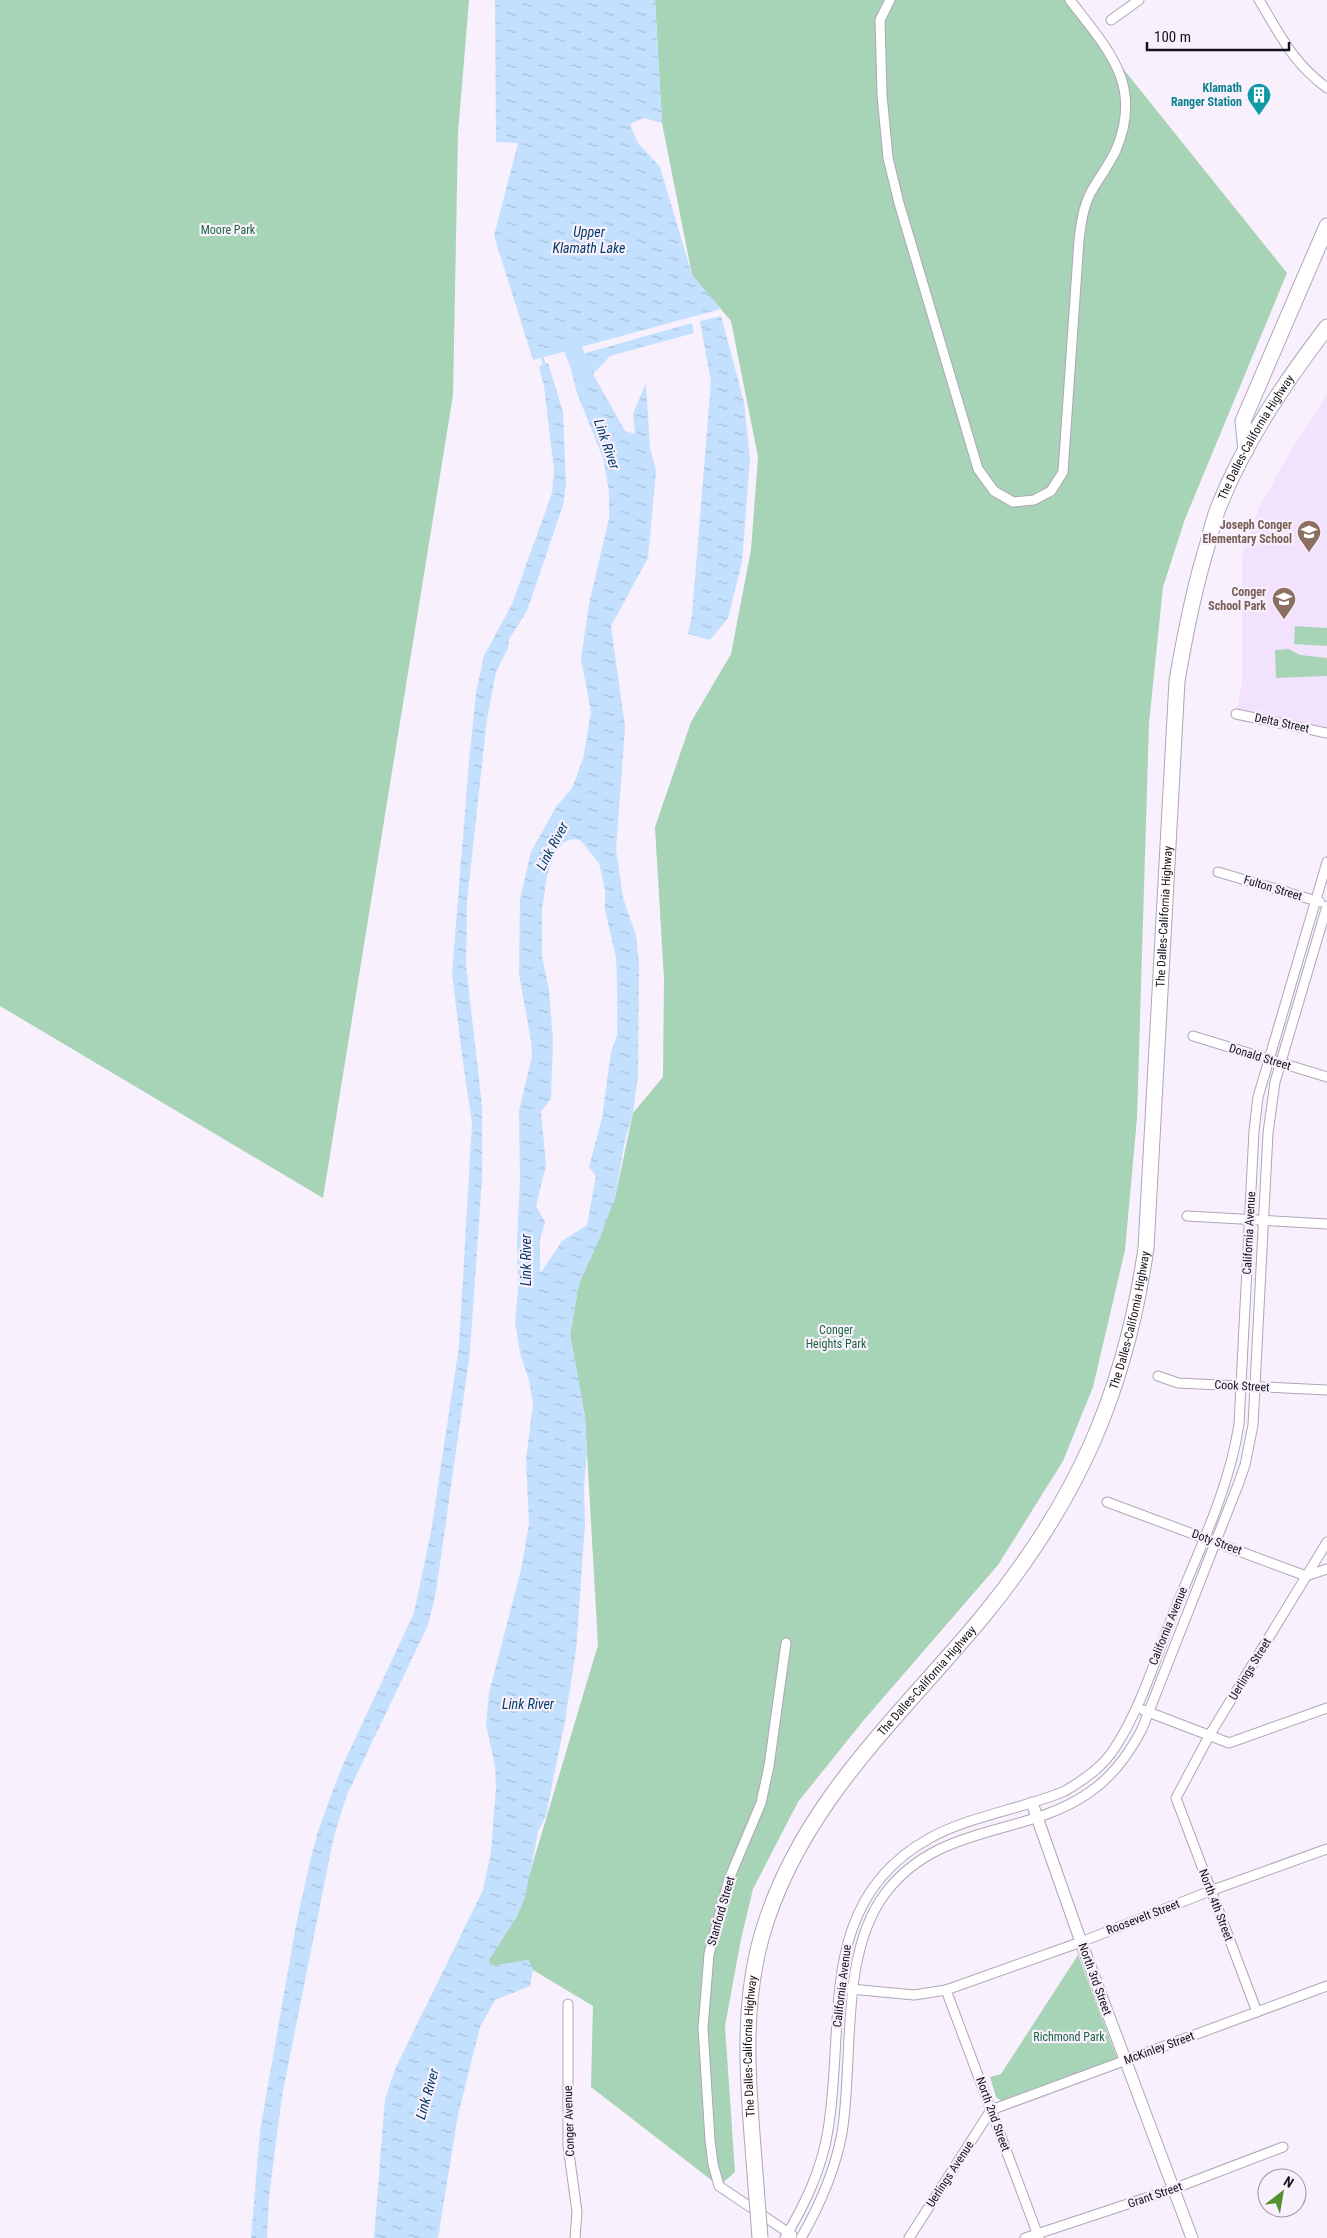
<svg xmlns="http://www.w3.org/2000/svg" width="1327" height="2238" font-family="'Roboto Condensed',sans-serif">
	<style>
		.built { fill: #f3e2fd }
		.green { fill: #a7d3b7 }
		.water { fill: url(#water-ripples); fill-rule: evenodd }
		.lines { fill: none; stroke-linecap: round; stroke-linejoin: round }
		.stream { stroke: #c3e0fe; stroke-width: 3 }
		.river { stroke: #c3e0fe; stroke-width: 18 }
		.minor-casing { stroke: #b0a5b8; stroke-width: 11 }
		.tertiary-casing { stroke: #b0a5b8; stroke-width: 13 }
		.trunk-casing { stroke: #b0a5b8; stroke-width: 17 }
		.minor { stroke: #fff; stroke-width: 9 }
		.tertiary { stroke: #fff; stroke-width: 11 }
		.trunk { stroke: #fff; stroke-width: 15 }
		.trunk-bridge-casing { stroke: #b0a5b8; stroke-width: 17; stroke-linecap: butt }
		.trunk-bridge { stroke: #fff; stroke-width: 15 }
		.labels { text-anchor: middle; stroke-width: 4.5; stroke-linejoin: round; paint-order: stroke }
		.culture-label { font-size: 12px; font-weight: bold; fill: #0d838f; stroke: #f8f0fc; text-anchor: end }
		.park-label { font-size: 12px; fill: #1d6741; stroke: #f8f0fc }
		.street-label { font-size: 12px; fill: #17131a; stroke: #f8f0fc }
		.education-label { font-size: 12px; font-weight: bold; fill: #785e54; stroke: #f8f0fc; text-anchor: end }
		.water-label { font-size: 14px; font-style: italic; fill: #043c69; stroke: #f8f0fc }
	</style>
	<defs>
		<pattern id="water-ripples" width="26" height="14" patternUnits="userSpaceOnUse" patternTransform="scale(1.25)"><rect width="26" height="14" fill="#c3e0fe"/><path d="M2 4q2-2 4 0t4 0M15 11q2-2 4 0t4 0" fill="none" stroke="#a7bfd9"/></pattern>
	</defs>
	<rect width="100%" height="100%" fill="#f8f0fc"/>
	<path class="built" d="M 1327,394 L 1327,733 L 1236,714 L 1242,684 L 1242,555 L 1258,510 L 1286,459 Z"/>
	<g class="green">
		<path d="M 0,0 L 469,0 L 458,133 L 453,395 L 323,1198 L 0,1006 Z"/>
		<path d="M 655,0 L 1068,0 L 1287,273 L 1185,519 L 1163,587 L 1149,723 L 1137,1118 L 1125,1250 L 1093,1387 L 1063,1461 L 998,1565 L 863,1721 L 798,1802 L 753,1889 L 741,1939 L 725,2026 L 735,2172 L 719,2186 L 591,2087 L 593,2006 L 533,1970 L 528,1960 L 493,1966 L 488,1961 L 517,1916 L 598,1645 L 585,1417 L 570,1335 L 579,1284 L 615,1198 L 633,1113 L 663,1077 L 664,979 L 655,827 L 691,722 L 731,654 L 751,550 L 758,457 L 731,321 L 692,275 L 662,123 Z"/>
		<path d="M 1295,626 L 1327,628 L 1327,646 L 1294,644 Z"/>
		<path d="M 1289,649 L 1300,655 L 1327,658 L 1327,676 L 1276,678 L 1275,650 Z"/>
		<path d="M 1078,1955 L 1118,2060 L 1003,2102 L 996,2097 L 990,2077 L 1001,2074 Z"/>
	</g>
	<g class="water">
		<path d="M 495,0 L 655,0 L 662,123 L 644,118 L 630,124 L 638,143 L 660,167 L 692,275 L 721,309 L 533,360 L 494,236 L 518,143 L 496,142 Z"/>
		<path d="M 721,316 L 744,402 L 750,459 L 742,562 L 728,618 L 710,640 L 688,634 L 692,615 L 711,382 L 700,321 Z"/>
		<path d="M 692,323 L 694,333 L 610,356 L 593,374 L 625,431 L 635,434 L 633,414 L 646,383 L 650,448 L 656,471 L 648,558 L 611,626 L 625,727 L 616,850 L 623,898 L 636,935 L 639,964 L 638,1075 L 633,1113 L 625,1140 L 615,1198 L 599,1240 L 579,1284 L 570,1335 L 585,1417 L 587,1452 L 584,1486 L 585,1525 L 576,1650 L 565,1721 L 546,1815 L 538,1832 L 525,1898 L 517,1916 L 488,1961 L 493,1966 L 528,1960 L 533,1970 L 530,1986 L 495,2000 L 480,2027 L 458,2115 L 438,2238 L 374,2238 L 385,2099 L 396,2067 L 483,1890 L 491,1852 L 496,1788 L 495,1766 L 486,1725 L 489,1693 L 521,1570 L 529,1524 L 526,1460 L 533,1403 L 529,1380 L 520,1354 L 515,1321 L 518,1290 L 517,1242 L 520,1181 L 519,1111 L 532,1056 L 531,1041 L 519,974 L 520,899 L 531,852 L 556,807 L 572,788 L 583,759 L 591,712 L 581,659 L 589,604 L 609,519 L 609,491 L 603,458 L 577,393 L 568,358 ZM 574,839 L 580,840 L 599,863 L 605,890 L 605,909 L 616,958 L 617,980 L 617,1035 L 611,1052 L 602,1118 L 589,1167 L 596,1176 L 587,1225 L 562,1241 L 540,1274 L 540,1239 L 545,1222 L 536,1206 L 546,1165 L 541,1111 L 551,1099 L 553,1040 L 549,989 L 542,957 L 542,910 L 547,875 L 556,852 L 564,842 Z"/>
		<path d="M 548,363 L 563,412 L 566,485 L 563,505 L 527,611 L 509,639 L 508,648 L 496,672 L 487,719 L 467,901 L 466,965 L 482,1105 L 482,1179 L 470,1352 L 436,1592 L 428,1625 L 346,1797 L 333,1840 L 282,2096 L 269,2196 L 267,2238 L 251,2238 L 260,2131 L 296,1925 L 310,1862 L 318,1831 L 341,1769 L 414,1613 L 431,1532 L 459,1346 L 472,1123 L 462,1055 L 452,974 L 469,762 L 476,693 L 484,656 L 512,604 L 552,493 L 554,470 L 544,386 L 539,366 Z"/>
	</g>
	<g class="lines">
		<path class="stream" d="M 542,357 L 545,367"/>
		<path class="river" d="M 573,349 L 584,377"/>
		<defs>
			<g id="minor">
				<path d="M 890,0 L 880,20 L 882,95 L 888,158 L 899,203 L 978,469 L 994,491 L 1013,502 L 1034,500 L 1051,491 L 1063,472 L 1079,240 C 1081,224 1083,207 1091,192 C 1099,178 1109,165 1116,150 C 1144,84 1107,49 1070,0"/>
				<path d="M 1259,0 C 1281,36 1292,62 1327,88"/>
				<path d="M 1111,20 L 1139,0"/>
				<path d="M 1236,714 L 1327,733"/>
				<path d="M 1218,872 L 1320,902"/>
				<path d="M 1193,1036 L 1327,1077"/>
				<path d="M 1187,1216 L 1327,1224"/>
				<path d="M 1158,1376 L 1178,1383 L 1327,1390"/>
				<path d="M 1107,1502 L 1306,1576 L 1327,1569"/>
				<path d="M 786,1643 L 769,1766 L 761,1803 L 729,1879 L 709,1954 L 703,2028 L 710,2140 L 713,2164 L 719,2186 L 792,2235"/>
				<path d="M 1143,1710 L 1229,1743 L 1327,1708"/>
				<path d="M 840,1988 L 914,1995 L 946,1990 L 1081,1942 L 1210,1891 L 1327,1849"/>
				<path d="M 946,1990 L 1039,2238"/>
				<path d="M 568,2004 L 568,2146 L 577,2212 L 575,2238"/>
				<path d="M 1257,2012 L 1176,1798 L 1209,1736 L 1327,1542"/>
				<path d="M 785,2238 C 805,2204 822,2169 828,2130 C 846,2023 815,1901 930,1838 C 970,1816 1022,1809 1065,1791 C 1085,1779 1104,1766 1116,1746 C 1141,1707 1155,1660 1172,1617 C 1197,1554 1229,1491 1239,1424 L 1254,1131 L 1258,1097 L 1327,862"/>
				<path d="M 801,2238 C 820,2205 835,2171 842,2133 C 854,2060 839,1957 884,1895 C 937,1822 1025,1838 1090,1792 C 1113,1776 1129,1754 1142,1729 L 1238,1485 L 1245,1465 L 1253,1425 L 1268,1133 L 1275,1082 L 1327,906"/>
				<path d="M 909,2238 L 991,2110 L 1327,1986"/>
				<path d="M 1025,2238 L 1173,2189 L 1283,2147"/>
			</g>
			<path id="tertiary" d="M 1032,1803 L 1081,1942 L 1192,2238"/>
			<g id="trunk">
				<path d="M 1246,450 L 1243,421 L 1327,226"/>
				<path id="s1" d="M 754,2160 C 748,2085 741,2008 762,1935 C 800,1803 900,1717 984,1615 C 1077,1501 1125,1393 1146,1248 L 1177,681 C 1185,634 1194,588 1208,543 C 1211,531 1214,518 1219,506 C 1245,441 1285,382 1327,327"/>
			</g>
		</defs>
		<use href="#minor" class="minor-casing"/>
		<use href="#tertiary" class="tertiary-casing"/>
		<use href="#trunk" class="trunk-casing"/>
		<use href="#minor" class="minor"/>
		<use href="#tertiary" class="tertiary"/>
		<use href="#trunk" class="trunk"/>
		<defs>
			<path id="trunk-bridge" d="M 754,2160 L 760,2238"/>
		</defs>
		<use href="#trunk-bridge" class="trunk-bridge-casing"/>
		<use href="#trunk-bridge" class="trunk-bridge"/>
	</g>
	<defs>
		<symbol id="building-pin" viewBox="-11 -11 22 30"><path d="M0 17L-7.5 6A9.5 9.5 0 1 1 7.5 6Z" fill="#0f9aa8" stroke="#f8f0fc"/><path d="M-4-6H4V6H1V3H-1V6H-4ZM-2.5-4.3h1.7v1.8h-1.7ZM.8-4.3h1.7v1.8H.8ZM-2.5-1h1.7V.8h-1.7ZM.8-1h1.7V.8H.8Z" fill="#fff"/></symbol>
		<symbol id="school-pin" viewBox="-11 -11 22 30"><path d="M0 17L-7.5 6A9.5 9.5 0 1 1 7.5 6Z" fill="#8d6e63" stroke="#f8f0fc"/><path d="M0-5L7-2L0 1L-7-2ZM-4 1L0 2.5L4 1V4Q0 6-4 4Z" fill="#fff"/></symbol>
	</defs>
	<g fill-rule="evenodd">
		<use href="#building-pin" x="1245" y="81" width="28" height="38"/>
		<use href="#school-pin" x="1295" y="518" width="28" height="38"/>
		<use href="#school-pin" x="1270" y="585" width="28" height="38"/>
	</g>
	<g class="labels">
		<g class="culture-label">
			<text x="1242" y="92">Klamath<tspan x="1242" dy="14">Ranger Station</tspan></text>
		</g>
		<g class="park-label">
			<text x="228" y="234">Moore Park</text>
			<text x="836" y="1334">Conger<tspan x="836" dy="14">Heights Park</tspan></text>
			<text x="1069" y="2041">Richmond Park</text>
		</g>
		<g class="street-label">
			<text dy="4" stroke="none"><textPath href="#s1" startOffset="1852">The Dalles-California Highway</textPath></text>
			<text transform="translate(1282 723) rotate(12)" y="4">Delta Street</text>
			<text transform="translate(1273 888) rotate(17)" y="4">Fulton Street</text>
			<text dy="4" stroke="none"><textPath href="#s1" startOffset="1358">The Dalles-California Highway</textPath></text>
			<text transform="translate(1260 1057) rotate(17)" y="4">Donald Street</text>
			<text transform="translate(1249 1233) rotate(-87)" y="4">California Avenue</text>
			<text dy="4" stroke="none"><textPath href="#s1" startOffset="952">The Dalles-California Highway</textPath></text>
			<text transform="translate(1242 1386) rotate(3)" y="4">Cook Street</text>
			<text transform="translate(1217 1542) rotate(20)" y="4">Doty Street</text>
			<text transform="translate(1168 1626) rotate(-68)" y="4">California Avenue</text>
			<text transform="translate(1250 1669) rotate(-59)" y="4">Uerlings Street</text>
			<text dy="4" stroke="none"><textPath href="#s1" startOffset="532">The Dalles-California Highway</textPath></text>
			<text transform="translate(1216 1905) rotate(69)" y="4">North 4th Street</text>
			<text transform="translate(721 1911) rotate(-74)" y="4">Stanford Street</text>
			<text transform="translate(1143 1917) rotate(-21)" y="4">Roosevelt Street</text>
			<text transform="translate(1095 1979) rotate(70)" y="4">North 3rd Street</text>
			<text transform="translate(842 1986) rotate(-83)" y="4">California Avenue</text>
			<text dy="4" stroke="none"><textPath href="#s1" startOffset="114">The Dalles-California Highway</textPath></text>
			<text transform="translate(1159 2048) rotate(-20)" y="4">McKinley Street</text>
			<text transform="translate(993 2114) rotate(70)" y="4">North 2nd Street</text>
			<text transform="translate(569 2121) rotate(-92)" y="4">Conger Avenue</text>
			<text transform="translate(950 2174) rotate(-57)" y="4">Uerlings Avenue</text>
			<text transform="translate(1155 2195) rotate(-19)" y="4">Grant Street</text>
		</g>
		<g class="education-label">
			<text x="1292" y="529">Joseph Conger<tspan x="1292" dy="14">Elementary School</tspan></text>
			<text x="1266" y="596">Conger<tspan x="1266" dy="14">School Park</tspan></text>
		</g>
		<g class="water-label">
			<text x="589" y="237">Upper<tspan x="589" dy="16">Klamath Lake</tspan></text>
			<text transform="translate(607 444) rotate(71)" y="5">Link River</text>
			<text transform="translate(552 846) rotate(-62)" y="5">Link River</text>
			<text transform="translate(526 1260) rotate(-90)" y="5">Link River</text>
			<text x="528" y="1709">Link River</text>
			<text transform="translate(427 2094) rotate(-74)" y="5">Link River</text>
		</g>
	</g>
	<g transform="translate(1282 2193) rotate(31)"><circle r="24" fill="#f8f0fc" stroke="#9e98a2"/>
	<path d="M0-4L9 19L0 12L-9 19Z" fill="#539030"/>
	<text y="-8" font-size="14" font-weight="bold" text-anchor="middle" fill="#17131a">N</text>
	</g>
	<path d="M1147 42v8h142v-8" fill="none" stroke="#17131a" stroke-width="2.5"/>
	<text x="1154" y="42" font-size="15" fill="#17131a" stroke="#f8f0fc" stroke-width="4" paint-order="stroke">100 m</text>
</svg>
